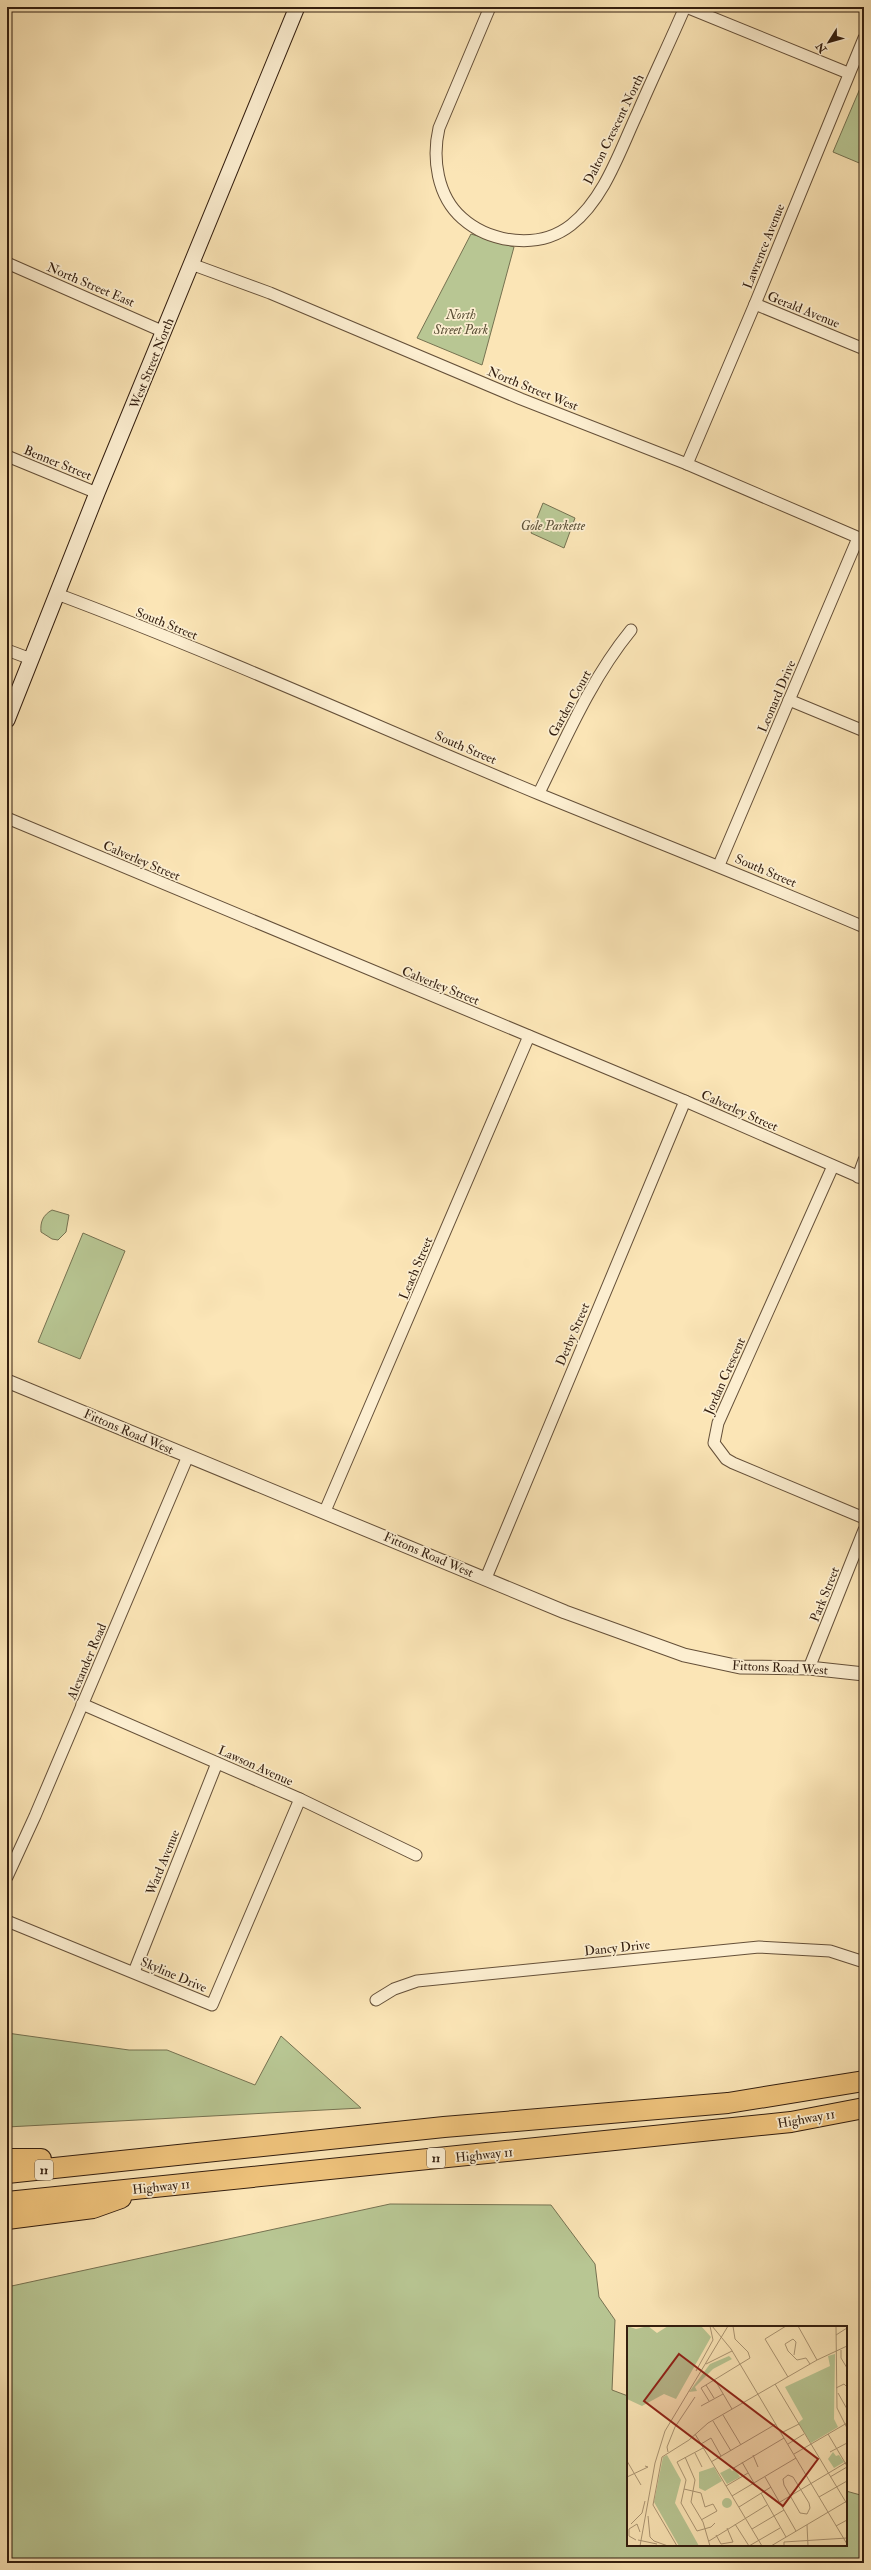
<svg xmlns="http://www.w3.org/2000/svg" width="871" height="2570" font-family="'IM FELL Double Pica',serif">
	<style>
		.green { fill: #b8c693; stroke: #767251 }
		.lines { fill: none; stroke-linecap: round; stroke-linejoin: round }
		.minor-casing { stroke: #655039; stroke-width: 13 }
		.tertiary-casing { stroke: #655039; stroke-width: 15 }
		.secondary-casing { stroke: #331e0f; stroke-width: 17 }
		.motorway-casing { stroke: #331e0f; stroke-width: 22 }
		.minor { stroke: #fceed0; stroke-width: 11 }
		.tertiary { stroke: #fceed0; stroke-width: 13 }
		.secondary { stroke: #fceed0; stroke-width: 15 }
		.motorway { stroke: #eec27b; stroke-width: 20 }
		.labels { text-anchor: middle; stroke-width: 3.5; stroke-linejoin: round; paint-order: stroke }
		.shield { fill: #fceed0; stroke: #6f5c49; stroke-width: 1 }
		.shield-label { font-size: 12px; font-weight: bold; fill: #331e0f }
		.street-label { font-size: 13px; fill: #331e0f; stroke: #fceed0 }
		.park-label { font-size: 13px; font-style: italic; fill: #5b5037; stroke: #fceed0 }
		.inset-road { fill: none; stroke: #ab9573; stroke-width: 1 }
		.view { fill: #8f2418; fill-opacity: 0.15; stroke: #8f2418; stroke-width: 2 }
		.inset-edge { fill: none; stroke: #331e0f; stroke-width: 2 }
	</style>
	<rect width="100%" height="100%" fill="#fbe5b6"/>
	<filter id="stains"><feTurbulence type="fractalNoise" baseFrequency=".005" numOctaves="4"/><feColorMatrix values="0 0 0 0 .2 0 0 0 0 .09 0 0 0 0 .02 0 0 0 .5 -.17"/></filter>
	<radialGradient id="worn" r=".72"><stop offset=".6" stop-color="#630" stop-opacity="0"/><stop offset="1" stop-color="#630" stop-opacity=".3"/></radialGradient>
	<g class="green">
		<path d="M 864,79 L 864,165 L 833,152 Z"/>
		<path d="M 471,234 L 514,247 L 482,365 L 417,338 Z"/>
		<path d="M 543,503 L 575,518 L 564,548 L 531,533 Z"/>
		<path d="M 52,1210 L 69,1215 L 66,1232 L 58,1240 L 52,1239 L 41,1232 C 40,1222 43,1215 52,1210 Z"/>
		<path d="M 83,1233 L 125,1251 L 80,1359 L 38,1342 Z"/>
		<path d="M 7,2033 L 129,2050 L 167,2050 L 255,2085 L 281,2036 L 361,2108 L 7,2127 Z"/>
		<path d="M 390,2204 L 551,2205 L 595,2264 L 599,2297 L 615,2320 L 612,2390 L 628,2396 L 628,2545 L 846,2545 L 846,2491 L 864,2496 L 864,2563 L 7,2563 L 7,2287 Z"/>
	</g>
	<g class="lines">
		<defs>
			<g id="minor">
				<path d="M 490,7 L 439,128 C 432,158 437,196 462,218 C 490,243 539,250 571,225 C 605,198 620,150 638,112 C 653,77 670,42 685,7"/>
				<path d="M 686,7 L 848,73"/>
				<path d="M 7,263 L 164,332"/>
				<path d="M 191,264 L 270,293 L 521,399 L 687,464 L 864,540"/>
				<path d="M 755,304 L 864,349"/>
				<path d="M 7,456 L 97,493"/>
				<path d="M 687,464 L 755,304 L 864,38"/>
				<path d="M 57,594 C 220,655 378,727 539,794 C 647,838 756,881 864,927"/>
				<path d="M 7,650 L 31,659"/>
				<path d="M 789,700 L 864,731"/>
				<path d="M 539,793 C 566,738 591,679 631,630"/>
				<path d="M 7,818 L 685,1101 L 864,1179"/>
				<path d="M 719,865 L 858,538"/>
				<path d="M 833,1166 L 718,1423 L 714,1443 L 726,1459 L 733,1463 L 864,1518"/>
				<path d="M 858,1177 L 864,1160"/>
				<path d="M 325,1511 L 529,1036"/>
				<path d="M 486,1578 L 685,1101"/>
				<path d="M 809,1668 L 864,1530"/>
				<path d="M 82,1704 L 300,1799 L 416,1855"/>
				<path d="M 7,1877 L 35,1816 L 188,1456"/>
				<path d="M 7,1921 L 212,2005 L 300,1799"/>
				<path d="M 134,1972 L 217,1763"/>
				<path d="M 376,2000 L 394,1989 L 417,1981 L 759,1947 L 830,1951 L 864,1962"/>
			</g>
			<path id="tertiary" d="M 7,1381 L 565,1612 L 684,1655 L 740,1667 L 809,1668 L 864,1674"/>
			<path id="secondary" d="M 7,720 L 97,493 L 297,7"/>
			<g id="motorway">
				<path d="M 7,2159 L 41,2159"/>
				<path d="M 7,2173 L 444,2127 L 728,2103 L 864,2081"/>
				<path d="M 7,2202 L 791,2122 L 864,2108"/>
				<path d="M 7,2219 L 93,2208 L 121,2198"/>
			</g>
		</defs>
		<use href="#minor" class="minor-casing"/>
		<use href="#tertiary" class="tertiary-casing"/>
		<use href="#secondary" class="secondary-casing"/>
		<use href="#motorway" class="motorway-casing"/>
		<use href="#minor" class="minor"/>
		<use href="#tertiary" class="tertiary"/>
		<use href="#secondary" class="secondary"/>
		<use href="#motorway" class="motorway"/>
	</g>
	<g class="labels">
		<g class="shield">
			<rect x="427" y="2148" width="18" height="20" rx="3"/>
			<rect x="35" y="2160" width="18" height="20" rx="3"/>
		</g>
		<g class="shield-label">
			<text x="436" y="2162">11</text>
			<text x="44" y="2174">11</text>
		</g>
		<g class="street-label">
			<text transform="translate(613 129) rotate(-64)" y="5">Dalton Crescent North</text>
			<text transform="translate(763 246) rotate(-68)" y="5">Lawrence Avenue</text>
			<text transform="translate(91 284) rotate(23)" y="5">North Street East</text>
			<text transform="translate(804 309) rotate(22)" y="5">Gerald Avenue</text>
			<text transform="translate(151 363) rotate(-68)" y="5">West Street North</text>
			<text transform="translate(533 388) rotate(22)" y="5">North Street West</text>
			<text transform="translate(58 462) rotate(22)" y="5">Benner Street</text>
			<text transform="translate(167 623) rotate(22)" y="5">South Street</text>
			<text transform="translate(776 696) rotate(-67)" y="5">Leonard Drive</text>
			<text transform="translate(569 703) rotate(-61)" y="5">Garden Court</text>
			<text transform="translate(466 747) rotate(23)" y="5">South Street</text>
			<text transform="translate(142 860) rotate(23)" y="5">Calverley Street</text>
			<text transform="translate(766 870) rotate(23)" y="5">South Street</text>
			<text transform="translate(441 985) rotate(22)" y="5">Calverley Street</text>
			<text transform="translate(740 1110) rotate(24)" y="5">Calverley Street</text>
			<text transform="translate(415 1268) rotate(-67)" y="5">Leach Street</text>
			<text transform="translate(572 1334) rotate(-67)" y="5">Derby Street</text>
			<text transform="translate(724 1376) rotate(-66)" y="5">Jordan Crescent</text>
			<text transform="translate(129 1431) rotate(23)" y="5">Fittons Road West</text>
			<text transform="translate(429 1554) rotate(23)" y="5">Fittons Road West</text>
			<text transform="translate(824 1594) rotate(-68)" y="5">Park Street</text>
			<text transform="translate(86 1661) rotate(-67)" y="5">Alexander Road</text>
			<text transform="translate(780 1667) rotate(3)" y="5">Fittons Road West</text>
			<text transform="translate(256 1765) rotate(24)" y="5">Lawson Avenue</text>
			<text transform="translate(162 1862) rotate(-68)" y="5">Ward Avenue</text>
			<text transform="translate(617 1947) rotate(-6)" y="5">Dancy Drive</text>
			<text transform="translate(174 1974) rotate(23)" y="5">Skyline Drive</text>
			<text transform="translate(806 2118) rotate(-10)" y="5">Highway 11</text>
			<text transform="translate(484 2154) rotate(-6)" y="5">Highway 11</text>
			<text transform="translate(161 2186) rotate(-6)" y="5">Highway 11</text>
		</g>
		<g class="park-label">
			<text x="461" y="319">North<tspan x="461" dy="15">Street Park</tspan></text>
			<text x="553" y="530">Gole Parkette</text>
		</g>
	</g>
	<g transform="translate(627 2326)">
		<rect width="220" height="220" fill="#fbe5b6"/>
		<path d="M 0,0 L 9,3 L 21,0 L 30,7 L 41,0 L 74,0 L 84,11 L 49,73 L 37,68 L 15,80 L 0,73 ZM 208,28 L 207,93 L 211,101 L 184,117 L 171,97 L 176,93 L 158,61 L 203,40 L 201,30 ZM 102,30 L 105,33 L 86,43 L 68,61 L 70,65 L 62,66 L 83,38 ZM 206,126 L 209,130 L 212,129 L 217,136 L 207,142 L 201,133 ZM 40,129 L 54,154 L 48,177 L 72,220 L 52,220 L 27,176 L 36,131 ZM 87,141 L 95,155 L 78,165 L 72,162 L 72,146 ZM 103,142 L 105,145 L 108,143 L 113,151 L 100,158 L 93,147 ZM95 177a5 5 0 1 1 10 0a5 5 0 1 1-10 0Z" fill="#b8c693"/>
		<path class="inset-road" d="M 85,0 L 104,23 L 220,218M 159,0 L 138,13 L 161,51M 171,0 L 190,34M 209,0 L 210,82 L 220,102M 209,9 L 220,2M 214,24 L 214,32 L 220,42M 167,29 L 169,16 L 166,13 L 158,18 L 161,25 L 170,34 L 179,32 L 183,38M 79,38 L 105,25M 69,45 L 86,14 L 83,0M 88,54 L 105,83M 148,58 L 220,178M 79,59 L 87,72M 209,62 L 217,58 L 220,61M 211,67 L 220,83M 82,75 L 74,62 L 123,32 L 121,26 L 108,13 L 106,0M 74,80 L 96,68M 96,89 L 114,119M 86,95 L 104,125M 154,107 L 172,98M 68,108 L 135,220M 201,108 L 220,140M 74,118 L 84,112 L 94,130M 161,118 L 177,108M 76,122 L 50,136 L 59,154 L 54,177 L 70,205 L 84,201 L 88,197M 41,126 L 40,121 L 48,101 L 68,71M 203,126 L 220,117M 68,127 L 75,141M 167,128 L 220,97M 126,129 L 131,141M 58,131 L 68,154 L 64,176 L 76,196 L 83,220M 0,135 L 14,159M 84,136 L 149,98M 115,136 L 127,157M 105,143 L 157,112M 161,149 L 166,151 L 182,177 L 183,182 L 180,188 L 173,187 L 157,159 L 156,153 ZM 0,151 L 21,141 L 18,140M 138,151 L 169,205M 203,151 L 220,141M 99,160 L 121,147M 57,163 L 74,167 L 78,181 L 86,178 L 90,185 L 74,194M 134,167 L 159,211M 105,170 L 169,132M 192,171 L 220,155M 153,176 L 220,136M 112,181 L 144,161M 21,190 L 23,211 L 27,215 L 41,220M 4,198 L 15,187 L 18,175M 108,198 L 122,220M 180,199 L 181,220M 209,200 L 220,194M 125,203 L 157,184M 89,209 L 94,218 L 106,216 L 100,202M 9,214 L 2,210 L 2,203 L 10,198 L 13,206M 11,214 L 30,218M 82,215 L 140,179M 13,220 L 28,137 L 38,105 L 101,0M 50,220 L 26,179 L 35,131 L 62,114 L 81,97 L 190,34 L 220,20M 122,220 L 153,202M 144,220 L 220,175M 157,220 L 157,216 L 220,212"/>
		<path class="view" d="M 52,28 L 191,133 L 156,180 L 17,75 Z"/>
		<rect width="220" height="220" class="inset-edge"/>
	</g>
	<rect width="871" height="2570" fill="none" stroke="#fbe5b6" stroke-width="24"/>
	<rect x="8" y="8" width="855" height="2554" fill="none" stroke="#331e0f" stroke-width="2"/>
	<rect x="12" y="12" width="847" height="2546" fill="none" stroke="#331e0f"/>
	<g transform="translate(829 42) rotate(233)" stroke="#fceed0" stroke-width="3" paint-order="stroke">
	<path d="M0-3L7 15L0 10L-7 15Z" fill="#331e0f"/>
	<text y="-6" font-size="11" font-weight="bold" text-anchor="middle" fill="#331e0f">N</text>
	</g>
	<rect width="100%" height="100%" filter="url(#stains)"/>
	<rect width="100%" height="100%" fill="url(#worn)"/>
</svg>
